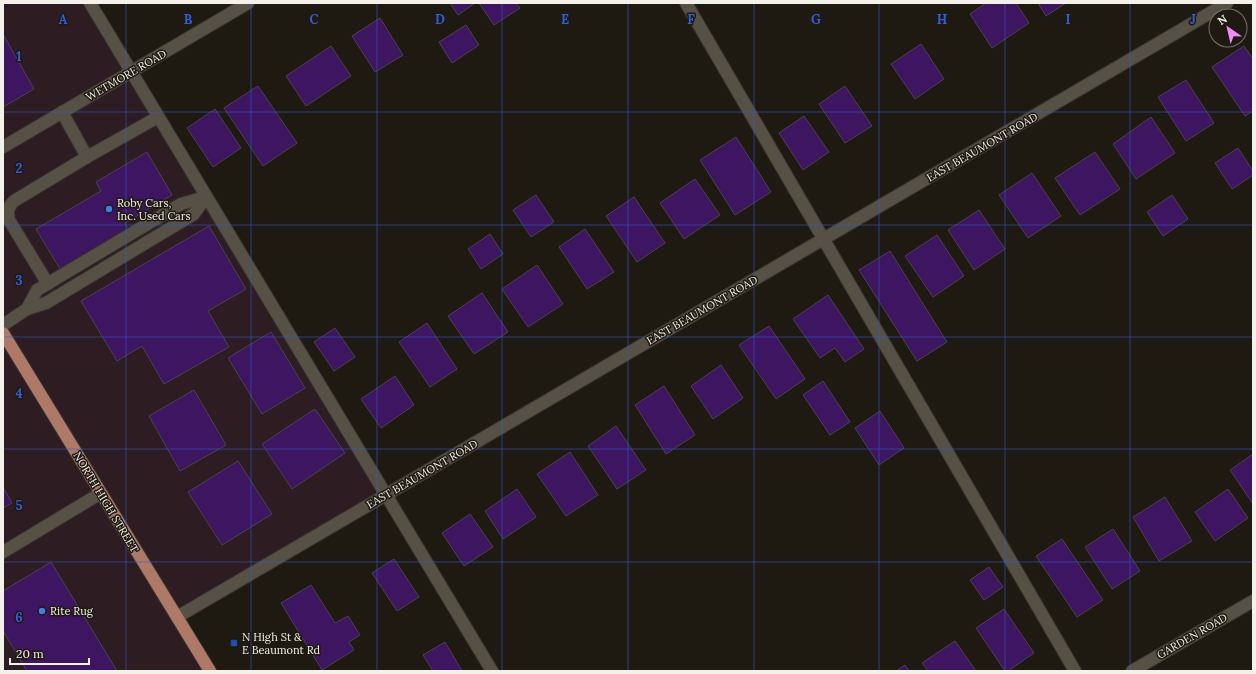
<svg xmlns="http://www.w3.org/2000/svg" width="1256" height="674" font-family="Lora,serif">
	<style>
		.commercial { fill: #2e1c23 }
		.building { fill: #3d1561; stroke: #48444e }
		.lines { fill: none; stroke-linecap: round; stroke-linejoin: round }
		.minor-casing { stroke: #383430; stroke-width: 14 }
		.major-casing { stroke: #383430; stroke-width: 14 }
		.minor { stroke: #565045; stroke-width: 12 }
		.major { stroke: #af7968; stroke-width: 12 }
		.grid { fill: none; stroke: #325eda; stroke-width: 1; stroke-opacity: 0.55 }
		.shop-dot { fill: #3f7fe0; stroke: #1f1a11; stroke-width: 1.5 }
		.transit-dot { fill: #1a4fb4; stroke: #1f1a11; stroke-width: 1.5 }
		.labels { text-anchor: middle; stroke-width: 3; stroke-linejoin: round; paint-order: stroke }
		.street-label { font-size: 11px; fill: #f4f1eb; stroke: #1f1a11 }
		.poi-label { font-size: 11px; fill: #f4f1eb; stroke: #1f1a11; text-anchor: start }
		.grid-label { font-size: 13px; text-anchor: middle; font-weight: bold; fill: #325eda; stroke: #1f1a11; stroke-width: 3; stroke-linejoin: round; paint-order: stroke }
	</style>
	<rect width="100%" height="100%" fill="#1f1a11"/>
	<path class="commercial" d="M 3,3 L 90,3 L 382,490 L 177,617 L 211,671 L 3,671 Z"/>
	<g class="building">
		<path d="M 450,3 L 475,3 L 458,15 Z"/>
		<path d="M 479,3 L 516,3 L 520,8 L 494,25 Z"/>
		<path d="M 986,3 L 1016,3 L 1029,23 L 992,48 L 970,14 Z"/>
		<path d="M 1038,3 L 1066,3 L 1046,16 Z"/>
		<path d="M 380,18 L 403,55 L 375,72 L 352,36 Z"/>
		<path d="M 466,25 L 479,45 L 452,63 L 439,42 Z"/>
		<path d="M 3,34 L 34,89 L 3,107 Z"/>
		<path d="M 921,44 L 944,79 L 915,99 L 891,64 Z"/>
		<path d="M 331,46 L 351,76 L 306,106 L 286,76 Z"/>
		<path d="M 1244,46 L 1253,59 L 1253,111 L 1245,116 L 1212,67 Z"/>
		<path d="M 1186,80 L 1214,123 L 1186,141 L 1158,97 Z"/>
		<path d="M 258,86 L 297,143 L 263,166 L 224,108 Z"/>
		<path d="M 845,86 L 872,126 L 845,143 L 819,104 Z"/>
		<path d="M 215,109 L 241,148 L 213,167 L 187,128 Z"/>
		<path d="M 804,116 L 829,152 L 803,170 L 779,133 Z"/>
		<path d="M 1151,117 L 1175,153 L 1136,179 L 1113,144 Z"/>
		<path d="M 736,137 L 771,192 L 735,215 L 700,160 Z"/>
		<path d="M 1238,148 L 1253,171 L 1253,175 L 1232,189 L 1215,163 Z"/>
		<path d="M 147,152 L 172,195 L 125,223 L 128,229 L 60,269 L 36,229 L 101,191 L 96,182 Z"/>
		<path d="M 1095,152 L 1120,189 L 1080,215 L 1055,178 Z"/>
		<path d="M 1032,173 L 1061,216 L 1028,238 L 999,195 Z"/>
		<path d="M 695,179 L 720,215 L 684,239 L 660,203 Z"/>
		<path d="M 536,195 L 554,222 L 531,237 L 513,210 Z"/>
		<path d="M 1172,195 L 1188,219 L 1163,236 L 1147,212 Z"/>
		<path d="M 634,197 L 665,243 L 637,262 L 606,216 Z"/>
		<path d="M 979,210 L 1005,249 L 974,270 L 948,230 Z"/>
		<path d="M 209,226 L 246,289 L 208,311 L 229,347 L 164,384 L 142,346 L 117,361 L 81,301 Z"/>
		<path d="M 585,229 L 614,272 L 587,289 L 559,247 Z"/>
		<path d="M 490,234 L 503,254 L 481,269 L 468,249 Z"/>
		<path d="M 937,235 L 964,276 L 933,297 L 905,256 Z"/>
		<path d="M 890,251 L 947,342 L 917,361 L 859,270 Z"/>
		<path d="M 537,265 L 563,304 L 528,327 L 502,289 Z"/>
		<path d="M 482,293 L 508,332 L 474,354 L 448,316 Z"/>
		<path d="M 828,295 L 864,349 L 845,362 L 835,348 L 820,358 L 793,319 Z"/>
		<path d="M 427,323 L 457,369 L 430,387 L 399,342 Z"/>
		<path d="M 769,326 L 805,379 L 776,399 L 739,345 Z"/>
		<path d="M 335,328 L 355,357 L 334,371 L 314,342 Z"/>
		<path d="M 271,332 L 305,388 L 262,414 L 228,358 Z"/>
		<path d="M 721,365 L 743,398 L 713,419 L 691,386 Z"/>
		<path d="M 395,376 L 414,405 L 381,428 L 361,399 Z"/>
		<path d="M 823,381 L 850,422 L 830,435 L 803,395 Z"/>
		<path d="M 664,386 L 695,435 L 666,454 L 635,405 Z"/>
		<path d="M 194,390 L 226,445 L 180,471 L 149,416 Z"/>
		<path d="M 315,409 L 345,453 L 292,489 L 262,444 Z"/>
		<path d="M 880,411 L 904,448 L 879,465 L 855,428 Z"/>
		<path d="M 616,426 L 646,470 L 617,489 L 588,446 Z"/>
		<path d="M 570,452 L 598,495 L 566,516 L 537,474 Z"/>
		<path d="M 1253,454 L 1253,504 L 1230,470 Z"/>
		<path d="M 238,461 L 272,514 L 222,545 L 188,492 Z"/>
		<path d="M 3,487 L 12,503 L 3,508 Z"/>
		<path d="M 517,489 L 536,517 L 503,539 L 485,511 Z"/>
		<path d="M 1228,489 L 1248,518 L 1215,541 L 1195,512 Z"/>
		<path d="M 1165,497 L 1192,541 L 1159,561 L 1133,517 Z"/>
		<path d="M 470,514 L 493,547 L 464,566 L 442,533 Z"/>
		<path d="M 1113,529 L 1140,571 L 1112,589 L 1085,547 Z"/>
		<path d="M 1062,539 L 1103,600 L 1077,617 L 1036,556 Z"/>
		<path d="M 394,559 L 419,597 L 397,611 L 372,573 Z"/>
		<path d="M 51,562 L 117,671 L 27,671 L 3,631 L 3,591 Z"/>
		<path d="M 989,567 L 1003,587 L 984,600 L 970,580 Z"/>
		<path d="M 311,585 L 335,623 L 348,616 L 360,635 L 349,642 L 354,650 L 322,670 L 281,603 Z"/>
		<path d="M 1004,609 L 1034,653 L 1008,671 L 1005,671 L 976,628 Z"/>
		<path d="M 955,641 L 976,671 L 928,671 L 922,663 Z"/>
		<path d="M 445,642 L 462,671 L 433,671 L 423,655 Z"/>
		<path d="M 905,665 L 909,671 L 896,671 Z"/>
	</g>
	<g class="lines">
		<defs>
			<g id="minor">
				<path d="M 90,3 L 492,671"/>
				<path d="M 686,3 L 1075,671"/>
				<path d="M 3,147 L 248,3"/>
				<path d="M 87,157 L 158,117"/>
				<path d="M 48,284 L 9,220 C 7,212 8,207 14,201 L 87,157 L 62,112"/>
				<path d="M 27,309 L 37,290 L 181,204 L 206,197"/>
				<path d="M 3,325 L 27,309 L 46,303 L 194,214 L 206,197"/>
				<path d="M 3,552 L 101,493"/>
				<path d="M 177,617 L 1227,3"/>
				<path d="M 1132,671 L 1253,601"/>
			</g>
			<path id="major" d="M 3,333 L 210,671"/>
		</defs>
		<use href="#minor" class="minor-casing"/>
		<use href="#major" class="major-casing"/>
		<use href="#minor" class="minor"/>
		<use href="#major" class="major"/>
	</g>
	<path class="grid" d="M 126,3 L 126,671M 251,3 L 251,671M 377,3 L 377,671M 502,3 L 502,671M 628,3 L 628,671M 754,3 L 754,671M 879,3 L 879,671M 1005,3 L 1005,671M 1130,3 L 1130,671M 3,112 L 1253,112M 3,225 L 1253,225M 3,337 L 1253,337M 3,449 L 1253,449M 3,562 L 1253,562"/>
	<g class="shop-dot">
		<circle cx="109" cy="209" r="4"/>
		<circle cx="42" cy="611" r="4"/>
	</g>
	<rect class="transit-dot" x="230" y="639" width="8" height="8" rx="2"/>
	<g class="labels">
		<g class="street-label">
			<text transform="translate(126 75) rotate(-30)" y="4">WETMORE ROAD</text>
			<text transform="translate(982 147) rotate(-30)" y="4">EAST BEAUMONT ROAD</text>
			<text transform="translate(702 310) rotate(-30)" y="4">EAST BEAUMONT ROAD</text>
			<text transform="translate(422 474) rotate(-30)" y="4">EAST BEAUMONT ROAD</text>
			<text transform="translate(106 502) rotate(59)" y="4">NORTH HIGH STREET</text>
			<text transform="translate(1192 636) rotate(-30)" y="4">GARDEN ROAD</text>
		</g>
		<g class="poi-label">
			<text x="117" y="207">Roby Cars,<tspan x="117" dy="13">Inc. Used Cars</tspan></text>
			<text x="50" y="615">Rite Rug</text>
			<text x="242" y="641">N High St &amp;<tspan x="242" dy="13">E Beaumont Rd</tspan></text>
		</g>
	</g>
	<g class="grid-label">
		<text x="63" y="24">A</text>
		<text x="188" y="24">B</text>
		<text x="314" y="24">C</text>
		<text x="440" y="24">D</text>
		<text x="565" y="24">E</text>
		<text x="691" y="24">F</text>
		<text x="816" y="24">G</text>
		<text x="942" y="24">H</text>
		<text x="1068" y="24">I</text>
		<text x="1193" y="24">J</text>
		<text x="19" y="61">1</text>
		<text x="19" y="173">2</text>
		<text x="19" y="285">3</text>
		<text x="19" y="398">4</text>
		<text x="19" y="510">5</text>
		<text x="19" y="622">6</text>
	</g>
	<rect width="1256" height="674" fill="none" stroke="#f4f1eb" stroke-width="8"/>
	<g transform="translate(1228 28) rotate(326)"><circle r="19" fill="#1f1a11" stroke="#747068"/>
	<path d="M0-3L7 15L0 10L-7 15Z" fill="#f08bf6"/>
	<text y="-6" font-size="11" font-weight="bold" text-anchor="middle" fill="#f4f1eb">N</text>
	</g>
	<path d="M10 658v6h79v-6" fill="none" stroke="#f4f1eb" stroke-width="2"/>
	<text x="16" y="658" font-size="12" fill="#f4f1eb" stroke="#1f1a11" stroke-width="3" paint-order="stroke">20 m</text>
</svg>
